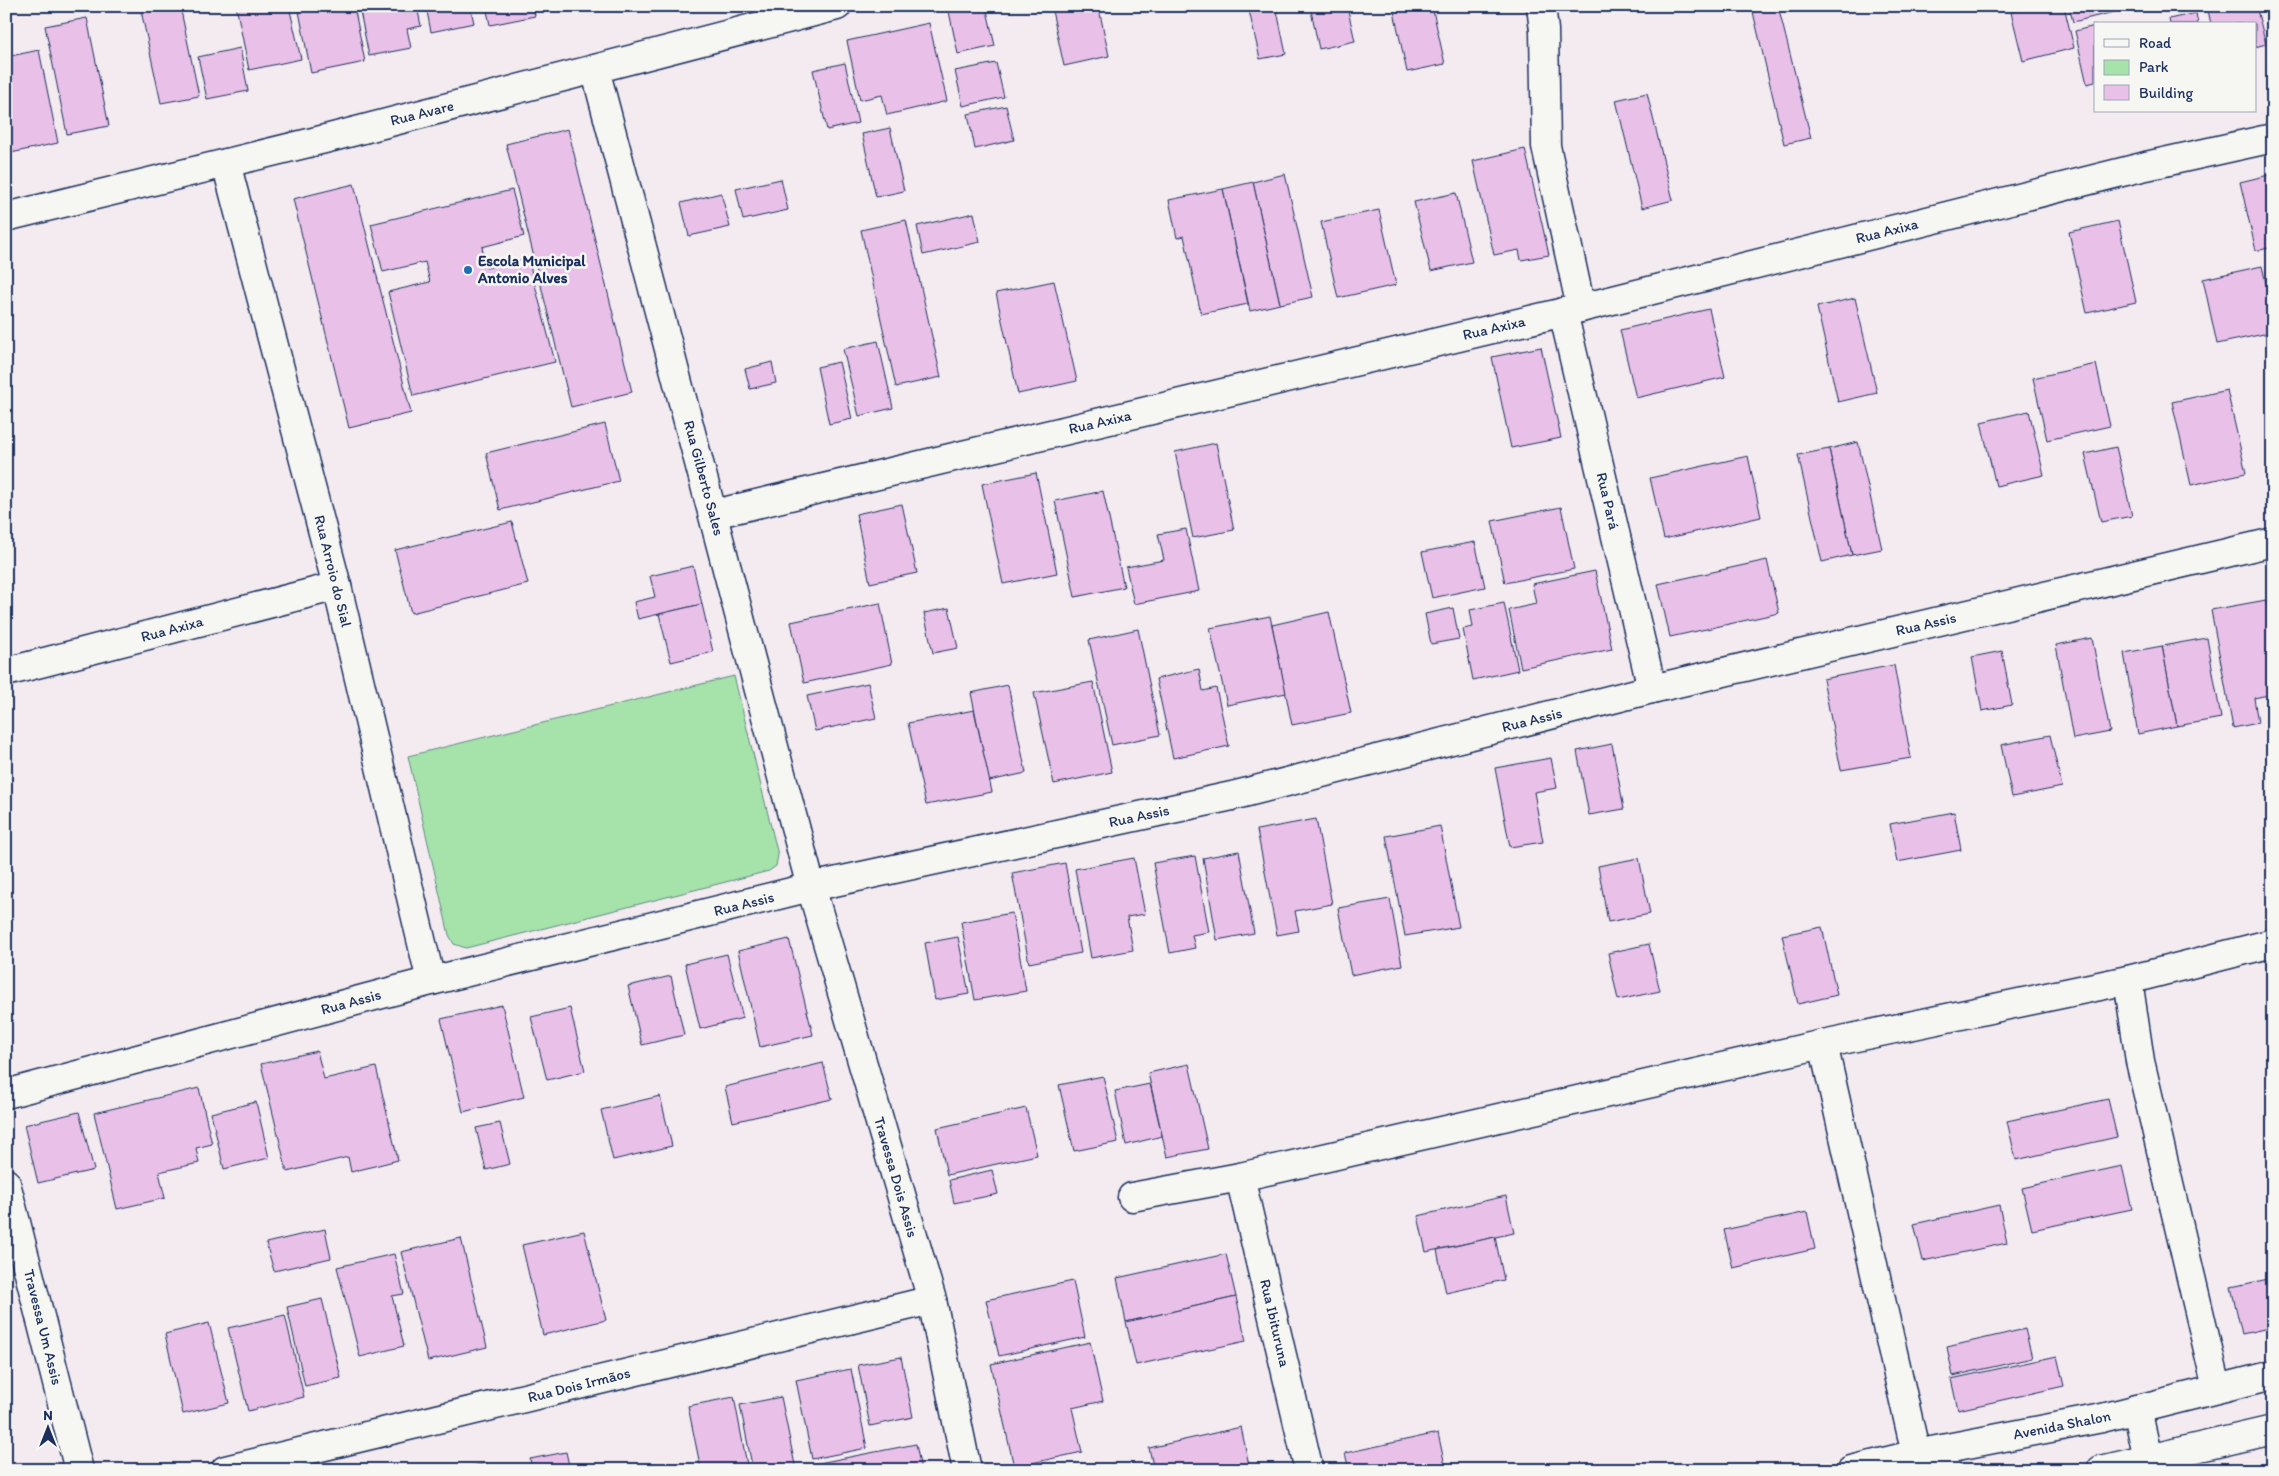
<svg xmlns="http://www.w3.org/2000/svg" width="2279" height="1476" font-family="Itim,sans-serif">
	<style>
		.green { fill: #a6e3aa; stroke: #608984 }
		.building { fill: #e9c0e8; stroke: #1b2f5e }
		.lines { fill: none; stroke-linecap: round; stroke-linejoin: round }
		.minor-casing { stroke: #1b2f5e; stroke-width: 31 }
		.minor { stroke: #f6f6f2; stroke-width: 28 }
		.poi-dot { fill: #1f6fb2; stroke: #f6f6f2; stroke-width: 2 }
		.labels { text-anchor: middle; stroke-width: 5; stroke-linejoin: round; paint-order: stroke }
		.street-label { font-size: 15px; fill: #1b2f5e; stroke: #f6f6f2 }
		.poi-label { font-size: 15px; font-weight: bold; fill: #1b2f5e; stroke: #f6f6f2; text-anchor: start }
	</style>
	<rect width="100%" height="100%" fill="#f3ebf0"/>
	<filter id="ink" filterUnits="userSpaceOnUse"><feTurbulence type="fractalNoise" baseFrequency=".02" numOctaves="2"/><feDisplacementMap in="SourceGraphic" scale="10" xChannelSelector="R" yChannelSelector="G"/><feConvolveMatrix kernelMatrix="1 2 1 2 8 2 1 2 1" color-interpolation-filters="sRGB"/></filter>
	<g filter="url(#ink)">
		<path class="green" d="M 734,676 L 778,855 L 776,866 L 769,871 L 466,948 L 454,944 L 449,935 L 408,756 Z"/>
		<g class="building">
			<path d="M 140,6 L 180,6 L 199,96 L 161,103 Z"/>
			<path d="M 236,6 L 289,6 L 301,59 L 249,70 Z"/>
			<path d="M 298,6 L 354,6 L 365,62 L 311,73 Z"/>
			<path d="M 359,6 L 417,6 L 421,26 L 407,29 L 411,48 L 369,56 Z"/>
			<path d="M 426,6 L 470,6 L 474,23 L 431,32 Z"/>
			<path d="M 486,6 L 533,6 L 535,16 L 490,25 Z"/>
			<path d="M 986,6 L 995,46 L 958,54 L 948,7 Z"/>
			<path d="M 1051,6 L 1113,6 L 1099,9 L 1109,56 L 1064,66 Z"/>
			<path d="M 1248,6 L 1276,6 L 1286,54 L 1260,59 Z"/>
			<path d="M 1310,6 L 1347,6 L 1355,41 L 1319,49 Z"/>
			<path d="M 1398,6 L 1432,6 L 1445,64 L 1407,72 L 1393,7 Z"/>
			<path d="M 1778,6 L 1811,138 L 1784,144 L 1753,12 Z"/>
			<path d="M 2036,6 L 2064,6 L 2074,48 L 2023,61 L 2011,12 Z"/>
			<path d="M 2069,6 L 2117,6 L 2118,11 L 2073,22 Z"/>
			<path d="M 2207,6 L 2256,6 L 2266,44 L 2255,47 L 2255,24 L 2211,24 Z"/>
			<path d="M 2196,13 L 2198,24 L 2170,24 L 2169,19 Z"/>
			<path d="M 87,18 L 109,126 L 67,134 L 45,26 Z"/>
			<path d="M 929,23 L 947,101 L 887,115 L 882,95 L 860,100 L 847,41 Z"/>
			<path d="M 2095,26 L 2095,82 L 2087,84 L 2075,31 Z"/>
			<path d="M 240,48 L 248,91 L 207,99 L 198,57 Z"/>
			<path d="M 39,50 L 58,143 L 6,154 L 6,57 Z"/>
			<path d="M 845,63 L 858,123 L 827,130 L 813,70 Z"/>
			<path d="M 996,63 L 1004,97 L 963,106 L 955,71 Z"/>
			<path d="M 1647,93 L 1673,200 L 1642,208 L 1616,100 Z"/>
			<path d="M 1006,106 L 1014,140 L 975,149 L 968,114 Z"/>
			<path d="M 890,128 L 904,191 L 876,197 L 862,134 Z"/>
			<path d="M 568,129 L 632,392 L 571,407 L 506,144 Z"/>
			<path d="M 1525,149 L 1549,255 L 1521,260 L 1519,250 L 1494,255 L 1473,161 Z"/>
			<path d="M 1285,174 L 1313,297 L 1280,304 L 1253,182 Z"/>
			<path d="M 2273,174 L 2273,247 L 2256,251 L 2240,182 Z"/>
			<path d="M 781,179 L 788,210 L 743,220 L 736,189 Z"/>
			<path d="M 1253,182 L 1280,304 L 1250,311 L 1223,189 Z"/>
			<path d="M 354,184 L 411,413 L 349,428 L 293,199 Z"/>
			<path d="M 1223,189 L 1248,304 L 1201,314 L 1184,236 L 1177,238 L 1169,200 Z"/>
			<path d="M 512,190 L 524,236 L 482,247 L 486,268 L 528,258 L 555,362 L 413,396 L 388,292 L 430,282 L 425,262 L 383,272 L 371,224 Z"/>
			<path d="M 721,193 L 730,227 L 689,236 L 681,203 Z"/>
			<path d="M 1456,193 L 1472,262 L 1431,271 L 1414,202 Z"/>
			<path d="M 1379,210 L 1396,285 L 1338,298 L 1321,222 Z"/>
			<path d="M 974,213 L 980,242 L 923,255 L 917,226 Z"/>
			<path d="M 906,220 L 941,377 L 896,387 L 861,230 Z"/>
			<path d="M 2118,221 L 2136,302 L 2087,313 L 2069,232 Z"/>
			<path d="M 2262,266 L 2273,314 L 2273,332 L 2217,344 L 2203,279 Z"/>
			<path d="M 1054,281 L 1077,381 L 1018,394 L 996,293 Z"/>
			<path d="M 1855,298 L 1877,393 L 1838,402 L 1817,307 Z"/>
			<path d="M 1709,309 L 1725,377 L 1636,398 L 1620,330 Z"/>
			<path d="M 878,341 L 893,408 L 859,416 L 843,349 Z"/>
			<path d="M 1541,347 L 1561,438 L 1511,448 L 1492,357 Z"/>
			<path d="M 772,362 L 776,383 L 750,389 L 745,369 Z"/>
			<path d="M 839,362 L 852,419 L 829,424 L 817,367 Z"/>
			<path d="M 2096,364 L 2110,426 L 2047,440 L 2033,378 Z"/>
			<path d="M 2227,390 L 2246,473 L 2191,485 L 2172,402 Z"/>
			<path d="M 2029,411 L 2044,475 L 1996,486 L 1981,422 Z"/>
			<path d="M 605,424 L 619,481 L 500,510 L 486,453 Z"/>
			<path d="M 1858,442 L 1882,549 L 1852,555 L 1829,449 Z"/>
			<path d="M 1216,443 L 1234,530 L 1193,538 L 1175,452 Z"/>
			<path d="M 2116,447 L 2132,516 L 2101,522 L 2085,454 Z"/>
			<path d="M 1829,449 L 1852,555 L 1822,562 L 1798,455 Z"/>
			<path d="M 1748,456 L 1761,517 L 1664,539 L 1650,478 Z"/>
			<path d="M 1036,473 L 1057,573 L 1003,584 L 982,484 Z"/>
			<path d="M 1103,491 L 1124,587 L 1075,597 L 1055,501 Z"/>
			<path d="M 902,504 L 917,573 L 870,583 L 856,514 Z"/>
			<path d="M 1561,507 L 1574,569 L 1505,583 L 1492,521 Z"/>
			<path d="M 512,522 L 528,584 L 411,613 L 395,550 Z"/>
			<path d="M 1186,529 L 1199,591 L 1134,604 L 1126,567 L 1164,560 L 1158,534 Z"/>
			<path d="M 1475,542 L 1485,587 L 1432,598 L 1422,552 Z"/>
			<path d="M 1767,560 L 1779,613 L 1670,637 L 1658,584 Z"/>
			<path d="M 693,566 L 702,604 L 638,619 L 634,602 L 655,597 L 650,576 Z"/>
			<path d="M 1595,571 L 1612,649 L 1521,668 L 1509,610 L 1536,604 L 1532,584 Z"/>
			<path d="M 2266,600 L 2273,636 L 2273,694 L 2254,698 L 2258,723 L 2233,728 L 2211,610 Z"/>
			<path d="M 880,603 L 892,664 L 804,683 L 791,622 Z"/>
			<path d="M 1504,603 L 1518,670 L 1473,680 L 1463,629 L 1473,627 L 1470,610 Z"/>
			<path d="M 702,604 L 713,652 L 671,662 L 659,614 Z"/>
			<path d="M 949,608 L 958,648 L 933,653 L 924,613 Z"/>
			<path d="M 1453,608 L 1459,639 L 1431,644 L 1425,614 Z"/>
			<path d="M 1329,612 L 1351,713 L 1292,725 L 1272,625 Z"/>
			<path d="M 1270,616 L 1286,693 L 1227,705 L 1210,628 Z"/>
			<path d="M 1138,629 L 1160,735 L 1112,745 L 1089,640 Z"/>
			<path d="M 2092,638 L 2110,732 L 2073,739 L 2056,645 Z"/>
			<path d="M 2207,638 L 2221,718 L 2177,726 L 2162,646 Z"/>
			<path d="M 2162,646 L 2177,726 L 2138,734 L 2124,653 Z"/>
			<path d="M 2002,651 L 2012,705 L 1982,711 L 1972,657 Z"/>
			<path d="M 1894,665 L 1911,758 L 1841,770 L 1823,679 Z"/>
			<path d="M 1199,669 L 1203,691 L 1216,688 L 1229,746 L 1173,758 L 1156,679 Z"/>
			<path d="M 1093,682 L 1112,772 L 1054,784 L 1034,693 Z"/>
			<path d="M 868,683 L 876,718 L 815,731 L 807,696 Z"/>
			<path d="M 1008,685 L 1026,773 L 989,781 L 971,693 Z"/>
			<path d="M 974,710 L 992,792 L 926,805 L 908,723 Z"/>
			<path d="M 2050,735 L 2062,787 L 2012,797 L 2001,745 Z"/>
			<path d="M 1612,744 L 1624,809 L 1589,815 L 1577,751 Z"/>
			<path d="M 1551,758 L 1557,788 L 1534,792 L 1543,842 L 1510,847 L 1495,768 Z"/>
			<path d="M 1954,812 L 1961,850 L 1897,862 L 1890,824 Z"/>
			<path d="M 1316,819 L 1332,904 L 1295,911 L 1299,931 L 1277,935 L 1257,830 Z"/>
			<path d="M 1440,826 L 1459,927 L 1405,936 L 1386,836 Z"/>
			<path d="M 1239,851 L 1254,933 L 1217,940 L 1203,858 Z"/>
			<path d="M 1195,856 L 1209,932 L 1192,935 L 1195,948 L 1170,953 L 1153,863 Z"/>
			<path d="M 1134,858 L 1145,914 L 1127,917 L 1133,950 L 1091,958 L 1075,869 Z"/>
			<path d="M 1639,858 L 1650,914 L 1608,922 L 1598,866 Z"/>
			<path d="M 1065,863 L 1081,953 L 1029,963 L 1012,873 Z"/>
			<path d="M 1390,899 L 1402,965 L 1351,975 L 1338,908 Z"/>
			<path d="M 1012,913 L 1026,991 L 975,1000 L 961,922 Z"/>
			<path d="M 1822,927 L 1837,995 L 1798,1004 L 1782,935 Z"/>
			<path d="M 958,937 L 969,994 L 935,1000 L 925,943 Z"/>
			<path d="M 789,939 L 813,1035 L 760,1047 L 738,951 Z"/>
			<path d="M 1649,944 L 1660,991 L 1618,1000 L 1608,953 Z"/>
			<path d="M 727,954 L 743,1018 L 700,1029 L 685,964 Z"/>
			<path d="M 671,976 L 684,1035 L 642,1045 L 628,986 Z"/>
			<path d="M 502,1005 L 524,1097 L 463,1112 L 441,1019 Z"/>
			<path d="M 570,1008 L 585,1071 L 547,1080 L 531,1017 Z"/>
			<path d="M 317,1051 L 324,1079 L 376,1067 L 398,1160 L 351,1172 L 348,1157 L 287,1172 L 261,1064 Z"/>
			<path d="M 823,1063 L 832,1099 L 733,1122 L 725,1087 Z"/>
			<path d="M 1189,1064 L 1208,1149 L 1167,1157 L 1148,1073 Z"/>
			<path d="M 1103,1076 L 1118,1142 L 1074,1151 L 1059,1085 Z"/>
			<path d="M 1150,1084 L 1162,1136 L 1126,1145 L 1115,1091 Z"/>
			<path d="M 199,1088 L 212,1144 L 196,1148 L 199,1163 L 159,1172 L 165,1198 L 117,1209 L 94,1113 Z"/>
			<path d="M 660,1096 L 672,1146 L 613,1160 L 601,1110 Z"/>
			<path d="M 2108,1099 L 2117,1137 L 2016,1160 L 2007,1121 Z"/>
			<path d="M 256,1102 L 269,1158 L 224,1169 L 211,1113 Z"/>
			<path d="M 1026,1108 L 1037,1155 L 947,1175 L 937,1128 Z"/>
			<path d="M 79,1112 L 94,1170 L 38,1183 L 24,1125 Z"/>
			<path d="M 500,1123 L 510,1164 L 486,1170 L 476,1128 Z"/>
			<path d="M 2122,1166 L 2132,1209 L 2032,1230 L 2022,1188 Z"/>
			<path d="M 992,1170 L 998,1194 L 954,1203 L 949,1180 Z"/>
			<path d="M 1506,1196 L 1514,1233 L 1426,1252 L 1418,1216 Z"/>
			<path d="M 1999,1205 L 2007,1243 L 1923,1261 L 1914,1224 Z"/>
			<path d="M 1807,1212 L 1815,1249 L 1733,1268 L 1724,1230 Z"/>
			<path d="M 325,1229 L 331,1258 L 274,1271 L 266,1243 Z"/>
			<path d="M 584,1231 L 606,1320 L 543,1335 L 522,1245 Z"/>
			<path d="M 1495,1237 L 1504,1280 L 1446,1293 L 1437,1250 Z"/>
			<path d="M 461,1238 L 487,1347 L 428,1361 L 401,1252 Z"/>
			<path d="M 394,1254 L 404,1294 L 392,1296 L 404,1346 L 360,1357 L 337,1267 Z"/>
			<path d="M 1226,1254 L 1236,1297 L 1126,1322 L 1117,1278 Z"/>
			<path d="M 2273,1278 L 2273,1327 L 2242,1334 L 2231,1287 Z"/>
			<path d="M 1073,1281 L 1085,1337 L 999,1356 L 986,1300 Z"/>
			<path d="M 1236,1297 L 1246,1341 L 1136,1365 L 1126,1322 Z"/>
			<path d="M 322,1299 L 341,1378 L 305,1386 L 287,1307 Z"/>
			<path d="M 285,1315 L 304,1397 L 248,1411 L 228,1328 Z"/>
			<path d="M 209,1323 L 229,1403 L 183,1414 L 165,1334 Z"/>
			<path d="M 2025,1329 L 2032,1358 L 1953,1376 L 1947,1347 Z"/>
			<path d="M 1090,1342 L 1103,1401 L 1072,1408 L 1082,1452 L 1014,1467 L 991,1364 Z"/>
			<path d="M 2057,1356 L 2064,1386 L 1958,1410 L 1951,1379 Z"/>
			<path d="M 901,1357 L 913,1417 L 870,1426 L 858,1365 Z"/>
			<path d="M 851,1369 L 867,1448 L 812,1459 L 796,1380 Z"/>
			<path d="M 734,1397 L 748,1470 L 701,1470 L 688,1406 Z"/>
			<path d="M 781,1397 L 796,1470 L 753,1470 L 740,1405 Z"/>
			<path d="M 1241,1427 L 1250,1470 L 1154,1470 L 1149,1448 Z"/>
			<path d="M 1438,1433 L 1446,1470 L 1349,1470 L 1345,1453 Z"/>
			<path d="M 916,1444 L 921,1470 L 815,1470 L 814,1464 Z"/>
			<path d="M 566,1452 L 570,1470 L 532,1470 L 530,1459 Z"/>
			<path d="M 487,1463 L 488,1470 L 452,1470 Z"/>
		</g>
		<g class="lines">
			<defs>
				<g id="minor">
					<path d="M 1541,6 L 1544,30 L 1546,146 L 1581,308"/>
					<path d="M 595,69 L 811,887 L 932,1300 L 967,1470"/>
					<path d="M 226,163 L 337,586 L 431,981"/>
					<path d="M 6,217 L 329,138 L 837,6"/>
					<path d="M 1563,312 L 1652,689"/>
					<path d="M 714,514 L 1581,308 L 2146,166 L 2273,138"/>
					<path d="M 6,672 L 337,586"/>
					<path d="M 2128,980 L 2140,1061 L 2217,1388"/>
					<path d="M 1823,1044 L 1916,1454 L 1947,1470"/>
					<path d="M 6,1094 L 431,981 L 811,887 L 1232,796 L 1652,689 L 2273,542"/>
					<path d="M 1240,1177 L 1309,1470"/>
					<path d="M 6,1183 L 79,1470"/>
					<path d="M 1132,1197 L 1240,1177 L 1823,1044 L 2128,980 L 2273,943"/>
					<path d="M 2137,1409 L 2148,1459"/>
					<path d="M 225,1470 L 932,1300"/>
					<path d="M 1851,1470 L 1916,1454 L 2102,1418 L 2273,1375"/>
					<path d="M 2101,1470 L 2273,1430"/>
				</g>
			</defs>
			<use href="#minor" class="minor-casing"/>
			<use href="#minor" class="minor"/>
		</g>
	</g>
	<circle class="poi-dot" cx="468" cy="270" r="5"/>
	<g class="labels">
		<g class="street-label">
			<text transform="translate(422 113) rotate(-14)" y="5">Rua Avare</text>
			<text transform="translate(1887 231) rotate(-14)" y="5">Rua Axixa</text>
			<text transform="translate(1494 328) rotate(-13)" y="5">Rua Axixa</text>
			<text transform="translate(1100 422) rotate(-13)" y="5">Rua Axixa</text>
			<text transform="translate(704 478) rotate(75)" y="5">Rua Gilberto Sales</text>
			<text transform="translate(1608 501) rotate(77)" y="5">Rua Pará</text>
			<text transform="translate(333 571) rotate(76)" y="5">Rua Arroio do Sial</text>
			<text transform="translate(1926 624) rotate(-13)" y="5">Rua Assis</text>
			<text transform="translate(172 629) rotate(-15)" y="5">Rua Axixa</text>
			<text transform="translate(1532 720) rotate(-14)" y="5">Rua Assis</text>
			<text transform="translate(1139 816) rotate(-12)" y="5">Rua Assis</text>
			<text transform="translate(744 904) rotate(-14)" y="5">Rua Assis</text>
			<text transform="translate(351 1002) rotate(-15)" y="5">Rua Assis</text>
			<text transform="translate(896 1177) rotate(74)" y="5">Travessa Dois Assis</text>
			<text transform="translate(1275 1323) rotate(77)" y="5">Rua Ibituruna</text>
			<text transform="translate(43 1327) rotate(76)" y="5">Travessa Um Assis</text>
			<text transform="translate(579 1385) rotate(-14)" y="5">Rua Dois Irmãos</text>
			<text transform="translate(2062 1425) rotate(-11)" y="5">Avenida Shalon</text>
		</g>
		<g class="poi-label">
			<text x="478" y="266">Escola Municipal<tspan x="478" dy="17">Antonio Alves</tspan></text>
		</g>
	</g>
	<rect width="2279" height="1476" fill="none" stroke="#f6f6f2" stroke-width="25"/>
	<rect x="12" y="12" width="2254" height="1451" fill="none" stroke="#1b2f5e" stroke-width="2" filter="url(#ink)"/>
	<rect x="2094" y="22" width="162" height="90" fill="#f6f6f2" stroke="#9ea6b7"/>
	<rect x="2104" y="39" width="25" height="8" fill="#f6f6f2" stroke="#9ea6b7"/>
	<text x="2139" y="48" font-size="15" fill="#1b2f5e">Road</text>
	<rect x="2104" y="60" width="25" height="15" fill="#a6e3aa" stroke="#9ea6b7"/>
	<text x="2139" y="72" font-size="15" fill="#1b2f5e">Park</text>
	<rect x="2104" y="85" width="25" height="15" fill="#e9c0e8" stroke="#9ea6b7"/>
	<text x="2139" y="98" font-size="15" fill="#1b2f5e">Building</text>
	<g transform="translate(48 1428)" stroke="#f6f6f2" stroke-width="4" paint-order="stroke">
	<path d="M0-4L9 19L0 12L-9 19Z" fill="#1b2f5e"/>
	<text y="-8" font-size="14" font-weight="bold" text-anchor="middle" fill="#1b2f5e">N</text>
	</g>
</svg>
